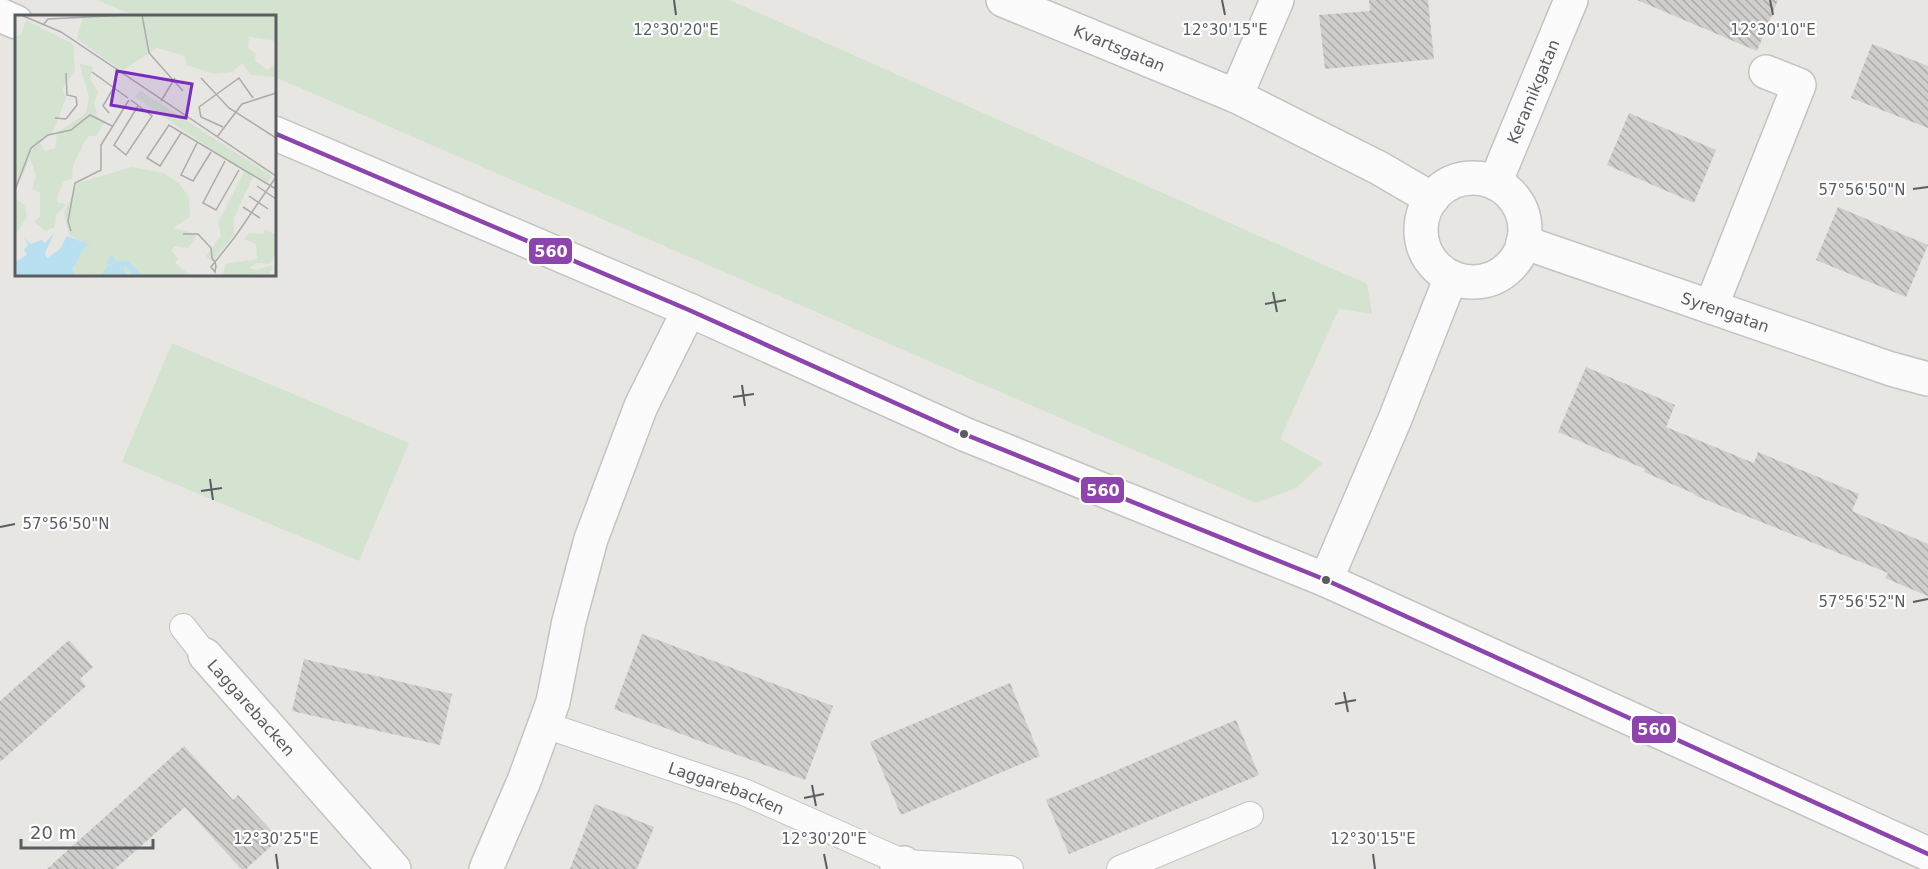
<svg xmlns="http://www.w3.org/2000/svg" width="1928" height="869" font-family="'DejaVu Sans',sans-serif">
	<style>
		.grass { fill: #d4e3cf }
		.building { fill: url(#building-back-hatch) }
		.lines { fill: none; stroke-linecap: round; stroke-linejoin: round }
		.lane-casing { stroke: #c4c3c4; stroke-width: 28 }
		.street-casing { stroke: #c4c3c4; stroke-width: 36 }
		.secondary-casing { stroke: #c3c3c4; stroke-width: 36 }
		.lane { stroke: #fcfbfb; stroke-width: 26 }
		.street { stroke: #fcfbfb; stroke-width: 33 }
		.secondary { stroke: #fcfbfb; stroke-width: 33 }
		.bus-1-casing { stroke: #fff; stroke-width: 9 }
		.bus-1 { stroke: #8e44ad; stroke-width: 4.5 }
		.ticks { fill: none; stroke: #595d60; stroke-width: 2 }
		.bus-dot { fill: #595d60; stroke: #fff; stroke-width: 2 }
		.labels { text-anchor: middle; stroke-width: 4.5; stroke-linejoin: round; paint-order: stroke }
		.street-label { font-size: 16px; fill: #595d60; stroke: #fff }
		.inset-road { fill: none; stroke: #ababab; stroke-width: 1.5 }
		.view { fill: #7b2cbf; fill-opacity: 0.15; stroke: #7b2cbf; stroke-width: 3 }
		.inset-edge { fill: none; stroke: #595d60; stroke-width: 3 }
		.ticks-label { font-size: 15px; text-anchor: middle; fill: #595d60; stroke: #fff; stroke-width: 4.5; stroke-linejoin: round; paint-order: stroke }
		.line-badge { stroke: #fff; stroke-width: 2 }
		.badge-label { font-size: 16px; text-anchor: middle; font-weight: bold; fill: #fff }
	</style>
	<defs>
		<pattern id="building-back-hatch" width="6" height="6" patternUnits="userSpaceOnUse" patternTransform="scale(1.5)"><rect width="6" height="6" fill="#d0cecc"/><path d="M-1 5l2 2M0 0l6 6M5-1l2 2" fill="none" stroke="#acaaa9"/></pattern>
	</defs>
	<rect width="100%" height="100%" fill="#e8e6e3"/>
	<g class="grass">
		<path d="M 97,0 L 730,0 L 1367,284 L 1372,314 L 1339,309 L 1280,439 L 1323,463 L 1296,488 L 1256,503 L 275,77 L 274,16 L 135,16 Z"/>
		<path d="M 172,343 L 409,443 L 359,561 L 122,462 Z"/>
	</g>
	<g class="building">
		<path d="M 1369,0 L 1428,0 L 1434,59 L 1325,69 L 1319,15 L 1370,11 Z"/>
		<path d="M 1637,0 L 1778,0 L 1757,51 Z"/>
		<path d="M 1872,44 L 1928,66 L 1928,128 L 1851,98 Z"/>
		<path d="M 1629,113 L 1716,150 L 1694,203 L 1607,165 Z"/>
		<path d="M 1838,207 L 1928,245 L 1906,297 L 1816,260 Z"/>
		<path d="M 1586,367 L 1675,405 L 1666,427 L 1754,463 L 1758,452 L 1859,494 L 1852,511 L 1928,544 L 1928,596 L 1885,578 L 1888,573 L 1694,495 L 1695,494 L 1644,472 L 1645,469 L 1558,432 Z"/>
		<path d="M 642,634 L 833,706 L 805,780 L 614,709 Z"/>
		<path d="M 69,640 L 93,667 L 80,679 L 86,686 L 0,762 L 0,701 Z"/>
		<path d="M 304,659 L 452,694 L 440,745 L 292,711 Z"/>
		<path d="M 1010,683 L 1040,756 L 901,815 L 870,742 Z"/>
		<path d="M 1236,720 L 1259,775 L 1069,854 L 1046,800 Z"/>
		<path d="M 184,746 L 233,800 L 238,795 L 279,839 L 246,869 L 241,869 L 185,807 L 115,869 L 47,869 Z"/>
		<path d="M 595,804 L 654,827 L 637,869 L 570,869 Z"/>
	</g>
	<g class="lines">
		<defs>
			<g id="lane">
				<path d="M 183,627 L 205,655"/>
				<path id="s1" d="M 545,725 L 744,792 L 904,863 L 1010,869"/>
				<path d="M 1120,869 L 1250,815"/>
			</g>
			<g id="street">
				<path id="s2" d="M 1003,0 L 1236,96 L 1379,168 L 1432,199"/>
				<path d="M 1236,96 L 1277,0"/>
				<circle cx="1473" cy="230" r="52"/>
				<path id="s3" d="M 1495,183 L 1571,0"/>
				<path id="s4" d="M 1523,242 L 1891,369 L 1928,379"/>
				<path d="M 1711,307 L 1799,85 L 1766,72"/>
				<path d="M 1326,580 L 1395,419 L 1451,277"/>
				<path id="s5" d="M 205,655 L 394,869"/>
				<path d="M 486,869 L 524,781 L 553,702 L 569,621 L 591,539 L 641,406 L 689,310"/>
				<path d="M 897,869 L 904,863"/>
			</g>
			<g id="secondary">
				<path d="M 0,15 L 16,22"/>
				<path d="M 274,133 L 689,310 L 964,434 L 1326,580 L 1928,854"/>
			</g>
		</defs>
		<use href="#lane" class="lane-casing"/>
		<use href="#street" class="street-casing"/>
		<use href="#secondary" class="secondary-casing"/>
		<use href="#lane" class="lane"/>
		<use href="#street" class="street"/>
		<use href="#secondary" class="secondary"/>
		<defs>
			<path id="bus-1" d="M 274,133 L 689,310 L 964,434 L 1326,580 L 1928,854"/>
		</defs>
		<use href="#bus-1" class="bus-1-casing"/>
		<use href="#bus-1" class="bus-1"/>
	</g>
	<path class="ticks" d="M 674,0 L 676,15M 1222,0 L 1225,15M 1770,0 L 1773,15M 1913,189 L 1928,187M 1273,292 L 1277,312M 1265,304 L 1286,300M 742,385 L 745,406M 733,397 L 754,394M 210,479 L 213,500M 201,491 L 222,488M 0,527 L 15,524M 1913,602 L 1928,599M 1344,692 L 1348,712M 1335,704 L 1356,700M 812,785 L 816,806M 804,798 L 824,794M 276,854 L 278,869M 824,854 L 827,869M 1373,854 L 1375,869"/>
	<g class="bus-dot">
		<circle cx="964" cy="434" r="5"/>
		<circle cx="1326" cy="580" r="5"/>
	</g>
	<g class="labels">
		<g class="street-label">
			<text dy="6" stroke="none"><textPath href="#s2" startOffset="126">Kvartsgatan</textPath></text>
			<text dy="6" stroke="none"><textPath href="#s3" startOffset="99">Keramikgatan</textPath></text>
			<text dy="6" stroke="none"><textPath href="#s4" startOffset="214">Syrengatan</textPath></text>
			<text dy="6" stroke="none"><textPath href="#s5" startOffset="70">Laggarebacken</textPath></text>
			<text dy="6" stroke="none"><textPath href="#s1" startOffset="192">Laggarebacken</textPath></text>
		</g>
	</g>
	<g transform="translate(15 15)">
		<rect width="261" height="261" fill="#e8e6e3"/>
		<path d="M 64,48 L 78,52 L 75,63 L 83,77 L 79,88 L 82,99 L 71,98 L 74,82 ZM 125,75 L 257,161 L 252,167 L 239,160 L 219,203 L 219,220 L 197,247 L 191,241 L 206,220 L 203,208 L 229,157 L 120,82 Z" fill="#d4e3cf"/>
		<path d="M 68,0 L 261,0 L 261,26 L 234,22 L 233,33 L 241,39 L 240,46 L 253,55 L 261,47 L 261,62 L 236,60 L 227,48 L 217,57 L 198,59 L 171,50 L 170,41 L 142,33 L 107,56 L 62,24 ZM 11,5 L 58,29 L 60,55 L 47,74 L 51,83 L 38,117 L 25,128 L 30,136 L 40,133 L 42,118 L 71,98 L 78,97 L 89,108 L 81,121 L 74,121 L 69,128 L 58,150 L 57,164 L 49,166 L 43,178 L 42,187 L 52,189 L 41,200 L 40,212 L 31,216 L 19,207 L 25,201 L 25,178 L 17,174 L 21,161 L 15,143 L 0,177 L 0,21 L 6,20 ZM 117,152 L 148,158 L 164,168 L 174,182 L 175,202 L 158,213 L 181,219 L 180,223 L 173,233 L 160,231 L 156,235 L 163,244 L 160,248 L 176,261 L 57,259 L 59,252 L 78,245 L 81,254 L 94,234 L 79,233 L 54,220 L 49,198 L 62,168 ZM 0,184 L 9,189 L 12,202 L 0,221 ZM 250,214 L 261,220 L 261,240 L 255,249 L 241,248 L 235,253 L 241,255 L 256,250 L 258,253 L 254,259 L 208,261 L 210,249 L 242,244 L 241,229 L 229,224 L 234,218 L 248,219 Z" fill="#d4e3cf"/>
		<path d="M 76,230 L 93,234 L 108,230 L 157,249 L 172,261 L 128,261 L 114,247 L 103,247 L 95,241 L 91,247 L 100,250 L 86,261 L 75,261 L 81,256 L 78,246 L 59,252 L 70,231 Z" fill="#d4e3cf"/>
		<path d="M 39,218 L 30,238 L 32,243 L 45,234 L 52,221 L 76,230 L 70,231 L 58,254 L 59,260 L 68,261 L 0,261 L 0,247 L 12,240 L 9,235 L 13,230 L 9,223 L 16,229 L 26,225 L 30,228 ZM 96,240 L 103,247 L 113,246 L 128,261 L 118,261 L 111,251 L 108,254 L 112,261 L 86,261 L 93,251 L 100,250 L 91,249 Z" fill="#b9e0f0"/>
		<path class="inset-road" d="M 6,0 L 46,17 L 261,161M 127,0 L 134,38 L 168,76M 29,9 L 33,4 L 113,0M 77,57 L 113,83M 186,63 L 214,93 L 261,123M 116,85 L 137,101 L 111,140 L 99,130 L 123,91M 146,86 L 160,63M 94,98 L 88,91 L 98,74M 40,103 L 51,104 L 62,90 L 61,82 L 52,80 L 51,58M 208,112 L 186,102 L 184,92 L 224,63 L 238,83M 166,118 L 145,151 L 132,143 L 154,110 L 261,174M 202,122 L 227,89 L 261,78M 182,128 L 166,160 L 178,166 L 196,137M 210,146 L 188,188 L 201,195 L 224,155M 242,171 L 261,184M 0,175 L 16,133 L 33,120 L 56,115 L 75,100 L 97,111M 234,181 L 253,194M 228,192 L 245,203M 56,216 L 53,206 L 60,168 L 86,155 L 86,130 L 114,85M 168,219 L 183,219 L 196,233 L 197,243 L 200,247 L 201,251 L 200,257 L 196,252 L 200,247 L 219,223 L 224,216 L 261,162"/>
		<path class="view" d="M 102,56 L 177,69 L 171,103 L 96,90 Z"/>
		<rect width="261" height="261" class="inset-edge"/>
	</g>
	<g class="ticks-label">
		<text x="676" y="35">12°30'20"E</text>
		<text x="1225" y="35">12°30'15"E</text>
		<text x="1773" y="35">12°30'10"E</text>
		<text x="1862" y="195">57°56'50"N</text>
		<text x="66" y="529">57°56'50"N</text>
		<text x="1862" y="607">57°56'52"N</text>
		<text x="276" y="844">12°30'25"E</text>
		<text x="824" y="844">12°30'20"E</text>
		<text x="1373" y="844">12°30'15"E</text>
	</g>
	<g class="line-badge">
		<rect x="528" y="237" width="45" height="28" rx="6" fill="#8e44ad"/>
		<rect x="1080" y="476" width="45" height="28" rx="6" fill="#8e44ad"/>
		<rect x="1631" y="715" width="46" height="29" rx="6" fill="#8e44ad"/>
	</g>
	<g class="badge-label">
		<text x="551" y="257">560</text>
		<text x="1103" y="496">560</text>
		<text x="1654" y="735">560</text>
	</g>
	<path d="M21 839v9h132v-9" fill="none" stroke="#595d60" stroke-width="3"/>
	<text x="30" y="839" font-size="18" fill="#595d60" stroke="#ffffff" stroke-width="4.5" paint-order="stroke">20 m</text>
</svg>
